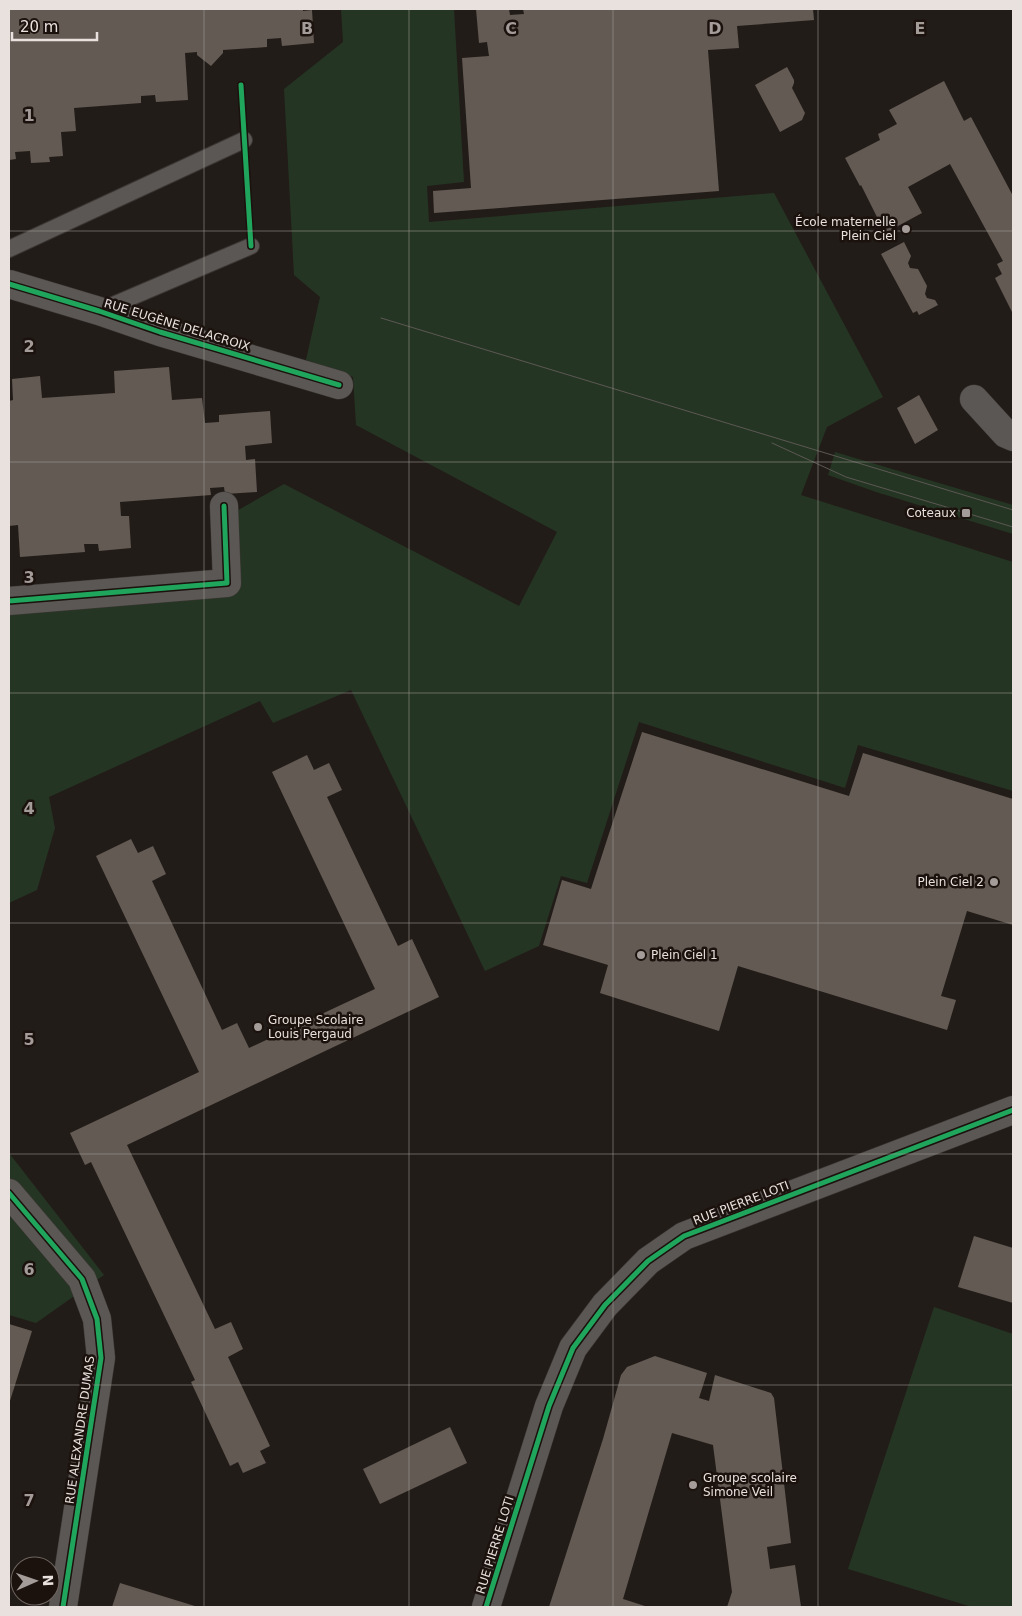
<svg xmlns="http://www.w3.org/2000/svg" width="1022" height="1616" font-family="'DejaVu Sans',sans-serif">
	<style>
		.green { fill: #253523 }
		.building { fill: #645a54 }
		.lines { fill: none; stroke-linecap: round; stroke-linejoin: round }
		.service-casing { stroke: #3b3633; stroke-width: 18 }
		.minor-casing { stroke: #3b3633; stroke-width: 29 }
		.service { stroke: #5b5754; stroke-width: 16 }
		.minor { stroke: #5b5754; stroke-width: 28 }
		.tram { stroke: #5c5854; stroke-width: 1 }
		.cycleway-casing { stroke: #1b110d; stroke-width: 8 }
		.cycleway { stroke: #20a55d; stroke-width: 5 }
		.grid { fill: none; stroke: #a39c98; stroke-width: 1; stroke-opacity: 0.55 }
		.poi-dot { fill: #a39c98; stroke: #1b110d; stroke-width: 2 }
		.labels { text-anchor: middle; stroke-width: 5; stroke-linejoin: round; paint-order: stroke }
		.poi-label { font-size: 12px; fill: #e8e1dd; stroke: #1b110d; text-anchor: end }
		.street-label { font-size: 12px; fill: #e8e1dd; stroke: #1b110d }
		.grid-label { font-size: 16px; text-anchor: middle; font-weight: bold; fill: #a39c98; stroke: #1b110d; stroke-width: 5; stroke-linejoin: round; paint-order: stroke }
	</style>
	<rect width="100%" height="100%" fill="#221c18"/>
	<g class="green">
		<path d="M 341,9 L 454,9 L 464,182 L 427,186 L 429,222 L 774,193 L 883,397 L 827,427 L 801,495 L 1013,562 L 1013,791 L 858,745 L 845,788 L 639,722 L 587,883 L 561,876 L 539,946 L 485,971 L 351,690 L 273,723 L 260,701 L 49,797 L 55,828 L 37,890 L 9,903 L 9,612 L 235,592 L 233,513 L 284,484 L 519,606 L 557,532 L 356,425 L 353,377 L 306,360 L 320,297 L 294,275 L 284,89 L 343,42 Z"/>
		<path d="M 835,452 L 1013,505 L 1013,534 L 876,492 L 828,475 Z"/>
		<path d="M 9,1153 L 104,1275 L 36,1323 L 9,1315 Z"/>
		<path d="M 934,1307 L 1013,1334 L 1013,1607 L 972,1607 L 848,1569 Z"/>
	</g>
	<g class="building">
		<path d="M 9,9 L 303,9 L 303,11 L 312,10 L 314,43 L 282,46 L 281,38 L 267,39 L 267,47 L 223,50 L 223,53 L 211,66 L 197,55 L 197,52 L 185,53 L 188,100 L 156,102 L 155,95 L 141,96 L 141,103 L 74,108 L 76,131 L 61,132 L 63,156 L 49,157 L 50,162 L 31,163 L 30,151 L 15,152 L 16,159 L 9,160 Z"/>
		<path d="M 476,9 L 509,9 L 510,15 L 524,14 L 523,9 L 813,9 L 814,20 L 737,26 L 739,48 L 708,50 L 719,191 L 434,213 L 433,191 L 471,188 L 462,58 L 489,56 L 487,42 L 479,43 Z"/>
		<path d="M 787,67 L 794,80 L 794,83 L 792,88 L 805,113 L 802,120 L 780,132 L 755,85 Z"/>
		<path d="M 944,81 L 964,121 L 971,117 L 1013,196 L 1013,314 L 995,278 L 1002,274 L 997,264 L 1003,261 L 950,164 L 908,187 L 922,213 L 885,233 L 861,185 L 860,186 L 845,158 L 880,140 L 878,134 L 897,124 L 889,110 Z"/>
		<path d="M 904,242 L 911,256 L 908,263 L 910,268 L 918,269 L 927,286 L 925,294 L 927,298 L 935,300 L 938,305 L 919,315 L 917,311 L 913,313 L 881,254 Z"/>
		<path d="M 169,367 L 172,400 L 202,398 L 205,423 L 219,422 L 219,415 L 270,411 L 272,443 L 245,446 L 246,460 L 255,459 L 257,492 L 225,494 L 224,487 L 210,488 L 211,495 L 120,502 L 121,516 L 129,516 L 131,548 L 99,551 L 98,544 L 84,544 L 85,552 L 20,557 L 18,525 L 9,526 L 9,401 L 13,400 L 12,379 L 40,376 L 42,398 L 115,393 L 114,371 Z"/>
		<path d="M 919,395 L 938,430 L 915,444 L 897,408 Z"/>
		<path d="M 642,732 L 849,796 L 863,753 L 1013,799 L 1013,925 L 967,911 L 941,996 L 956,1000 L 947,1030 L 738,966 L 719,1031 L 600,993 L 608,965 L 543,945 L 562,880 L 591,889 Z"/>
		<path d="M 307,755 L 314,770 L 329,763 L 342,790 L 327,797 L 398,946 L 412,939 L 439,997 L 127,1145 L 215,1329 L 231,1322 L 243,1349 L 228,1357 L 270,1446 L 260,1451 L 266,1463 L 243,1473 L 238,1462 L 230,1466 L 191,1382 L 195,1380 L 91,1162 L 85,1165 L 70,1133 L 199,1072 L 96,856 L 131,839 L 138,853 L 153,846 L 166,874 L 152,881 L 222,1030 L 237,1023 L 249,1048 L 375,989 L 272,772 Z"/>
		<path d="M 974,1236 L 1013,1248 L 1013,1303 L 958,1287 Z"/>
		<path d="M 9,1324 L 32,1331 L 9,1404 Z"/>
		<path d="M 655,1356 L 707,1373 L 699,1398 L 709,1401 L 715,1375 L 771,1393 L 774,1398 L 791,1543 L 767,1547 L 770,1569 L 795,1565 L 801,1607 L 727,1607 L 732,1592 L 713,1445 L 672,1433 L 623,1599 L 648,1607 L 549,1607 L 603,1439 L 621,1375 L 627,1367 Z"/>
		<path d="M 450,1427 L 467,1463 L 380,1504 L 363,1469 Z"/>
		<path d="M 120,1583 L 198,1607 L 112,1607 Z"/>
	</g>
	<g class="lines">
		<defs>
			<g id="service">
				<path d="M 9,249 L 244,140"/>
				<path d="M 99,311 L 251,246"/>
			</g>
			<g id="minor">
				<path d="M 9,284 L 99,311 L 160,332 L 339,385"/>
				<path d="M 974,399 L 1006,434 L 1013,437"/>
				<path d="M 9,601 L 227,583 L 224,506"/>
				<path d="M 9,1193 L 82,1279 L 97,1319 L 101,1358 L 63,1607"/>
				<path d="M 486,1607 L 549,1406 L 573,1348 L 605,1305 L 648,1261 L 684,1236 L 1013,1110"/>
			</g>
		</defs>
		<use href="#service" class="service-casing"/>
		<use href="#minor" class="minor-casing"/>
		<use href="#service" class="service"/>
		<use href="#minor" class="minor"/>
		<g class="tram">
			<path d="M 381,318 L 1013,510"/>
			<path d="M 772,443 L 846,477 L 1013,527"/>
		</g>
		<defs>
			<g id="cycleway">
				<path d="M 241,85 L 251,246"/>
				<path d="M 9,284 L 99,311 L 160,332 L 339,385"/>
				<path d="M 9,601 L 227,583 L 224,506"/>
				<path d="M 9,1193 L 82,1279 L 97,1319 L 101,1358 L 63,1607"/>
				<path d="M 486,1607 L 549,1406 L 573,1348 L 605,1305 L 648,1261 L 684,1236 L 1013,1110"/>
			</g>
		</defs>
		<use href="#cycleway" class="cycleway-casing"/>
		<use href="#cycleway" class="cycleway"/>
	</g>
	<path class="grid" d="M 204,9 L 204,1607M 409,9 L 409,1607M 613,9 L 613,1607M 818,9 L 818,1607M 9,231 L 1013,231M 9,462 L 1013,462M 9,693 L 1013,693M 9,923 L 1013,923M 9,1154 L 1013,1154M 9,1385 L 1013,1385"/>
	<g class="poi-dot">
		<circle cx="906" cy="229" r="5"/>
		<rect x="961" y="508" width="10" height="10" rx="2.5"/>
		<circle cx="994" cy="882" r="5"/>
		<circle cx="641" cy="955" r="5"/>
		<circle cx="258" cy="1027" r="5"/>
		<circle cx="693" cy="1485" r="5"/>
	</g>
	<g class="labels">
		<g class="poi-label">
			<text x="896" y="226">École maternelle<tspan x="896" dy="14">Plein Ciel</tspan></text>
			<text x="956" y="517">Coteaux</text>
			<text x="984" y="886">Plein Ciel 2</text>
			<text x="651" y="959" text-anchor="start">Plein Ciel 1</text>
			<text x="268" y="1024" text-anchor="start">Groupe Scolaire<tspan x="268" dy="14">Louis Pergaud</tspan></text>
			<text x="703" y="1482" text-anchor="start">Groupe scolaire<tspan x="703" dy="14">Simone Veil</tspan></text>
		</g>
		<g class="street-label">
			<text transform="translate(177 325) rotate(17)" y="4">RUE EUGÈNE DELACROIX</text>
			<text transform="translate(741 1203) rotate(-21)" y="4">RUE PIERRE LOTI</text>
			<text transform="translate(80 1430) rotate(-82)" y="4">RUE ALEXANDRE DUMAS</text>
			<text transform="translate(495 1545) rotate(-73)" y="4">RUE PIERRE LOTI</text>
		</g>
	</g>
	<g class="grid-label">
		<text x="307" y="34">B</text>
		<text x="511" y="34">C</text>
		<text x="715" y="34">D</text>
		<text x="920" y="34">E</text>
		<text x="29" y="121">1</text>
		<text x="29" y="352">2</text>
		<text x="29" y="583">3</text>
		<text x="29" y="814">4</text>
		<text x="29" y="1045">5</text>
		<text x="29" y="1275">6</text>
		<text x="29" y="1506">7</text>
	</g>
	<rect width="1022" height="1616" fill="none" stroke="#e8e1dd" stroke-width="20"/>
	<g transform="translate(35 1581) rotate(88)"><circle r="24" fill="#1b110d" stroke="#6d6460"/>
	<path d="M0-4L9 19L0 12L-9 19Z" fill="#a39c98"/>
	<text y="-8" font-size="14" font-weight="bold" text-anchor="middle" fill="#e8e1dd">N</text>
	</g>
	<path d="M12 32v8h85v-8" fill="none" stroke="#e8e1dd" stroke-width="2.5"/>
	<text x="20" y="32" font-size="15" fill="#e8e1dd" stroke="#1b110d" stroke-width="4" paint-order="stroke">20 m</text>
</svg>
